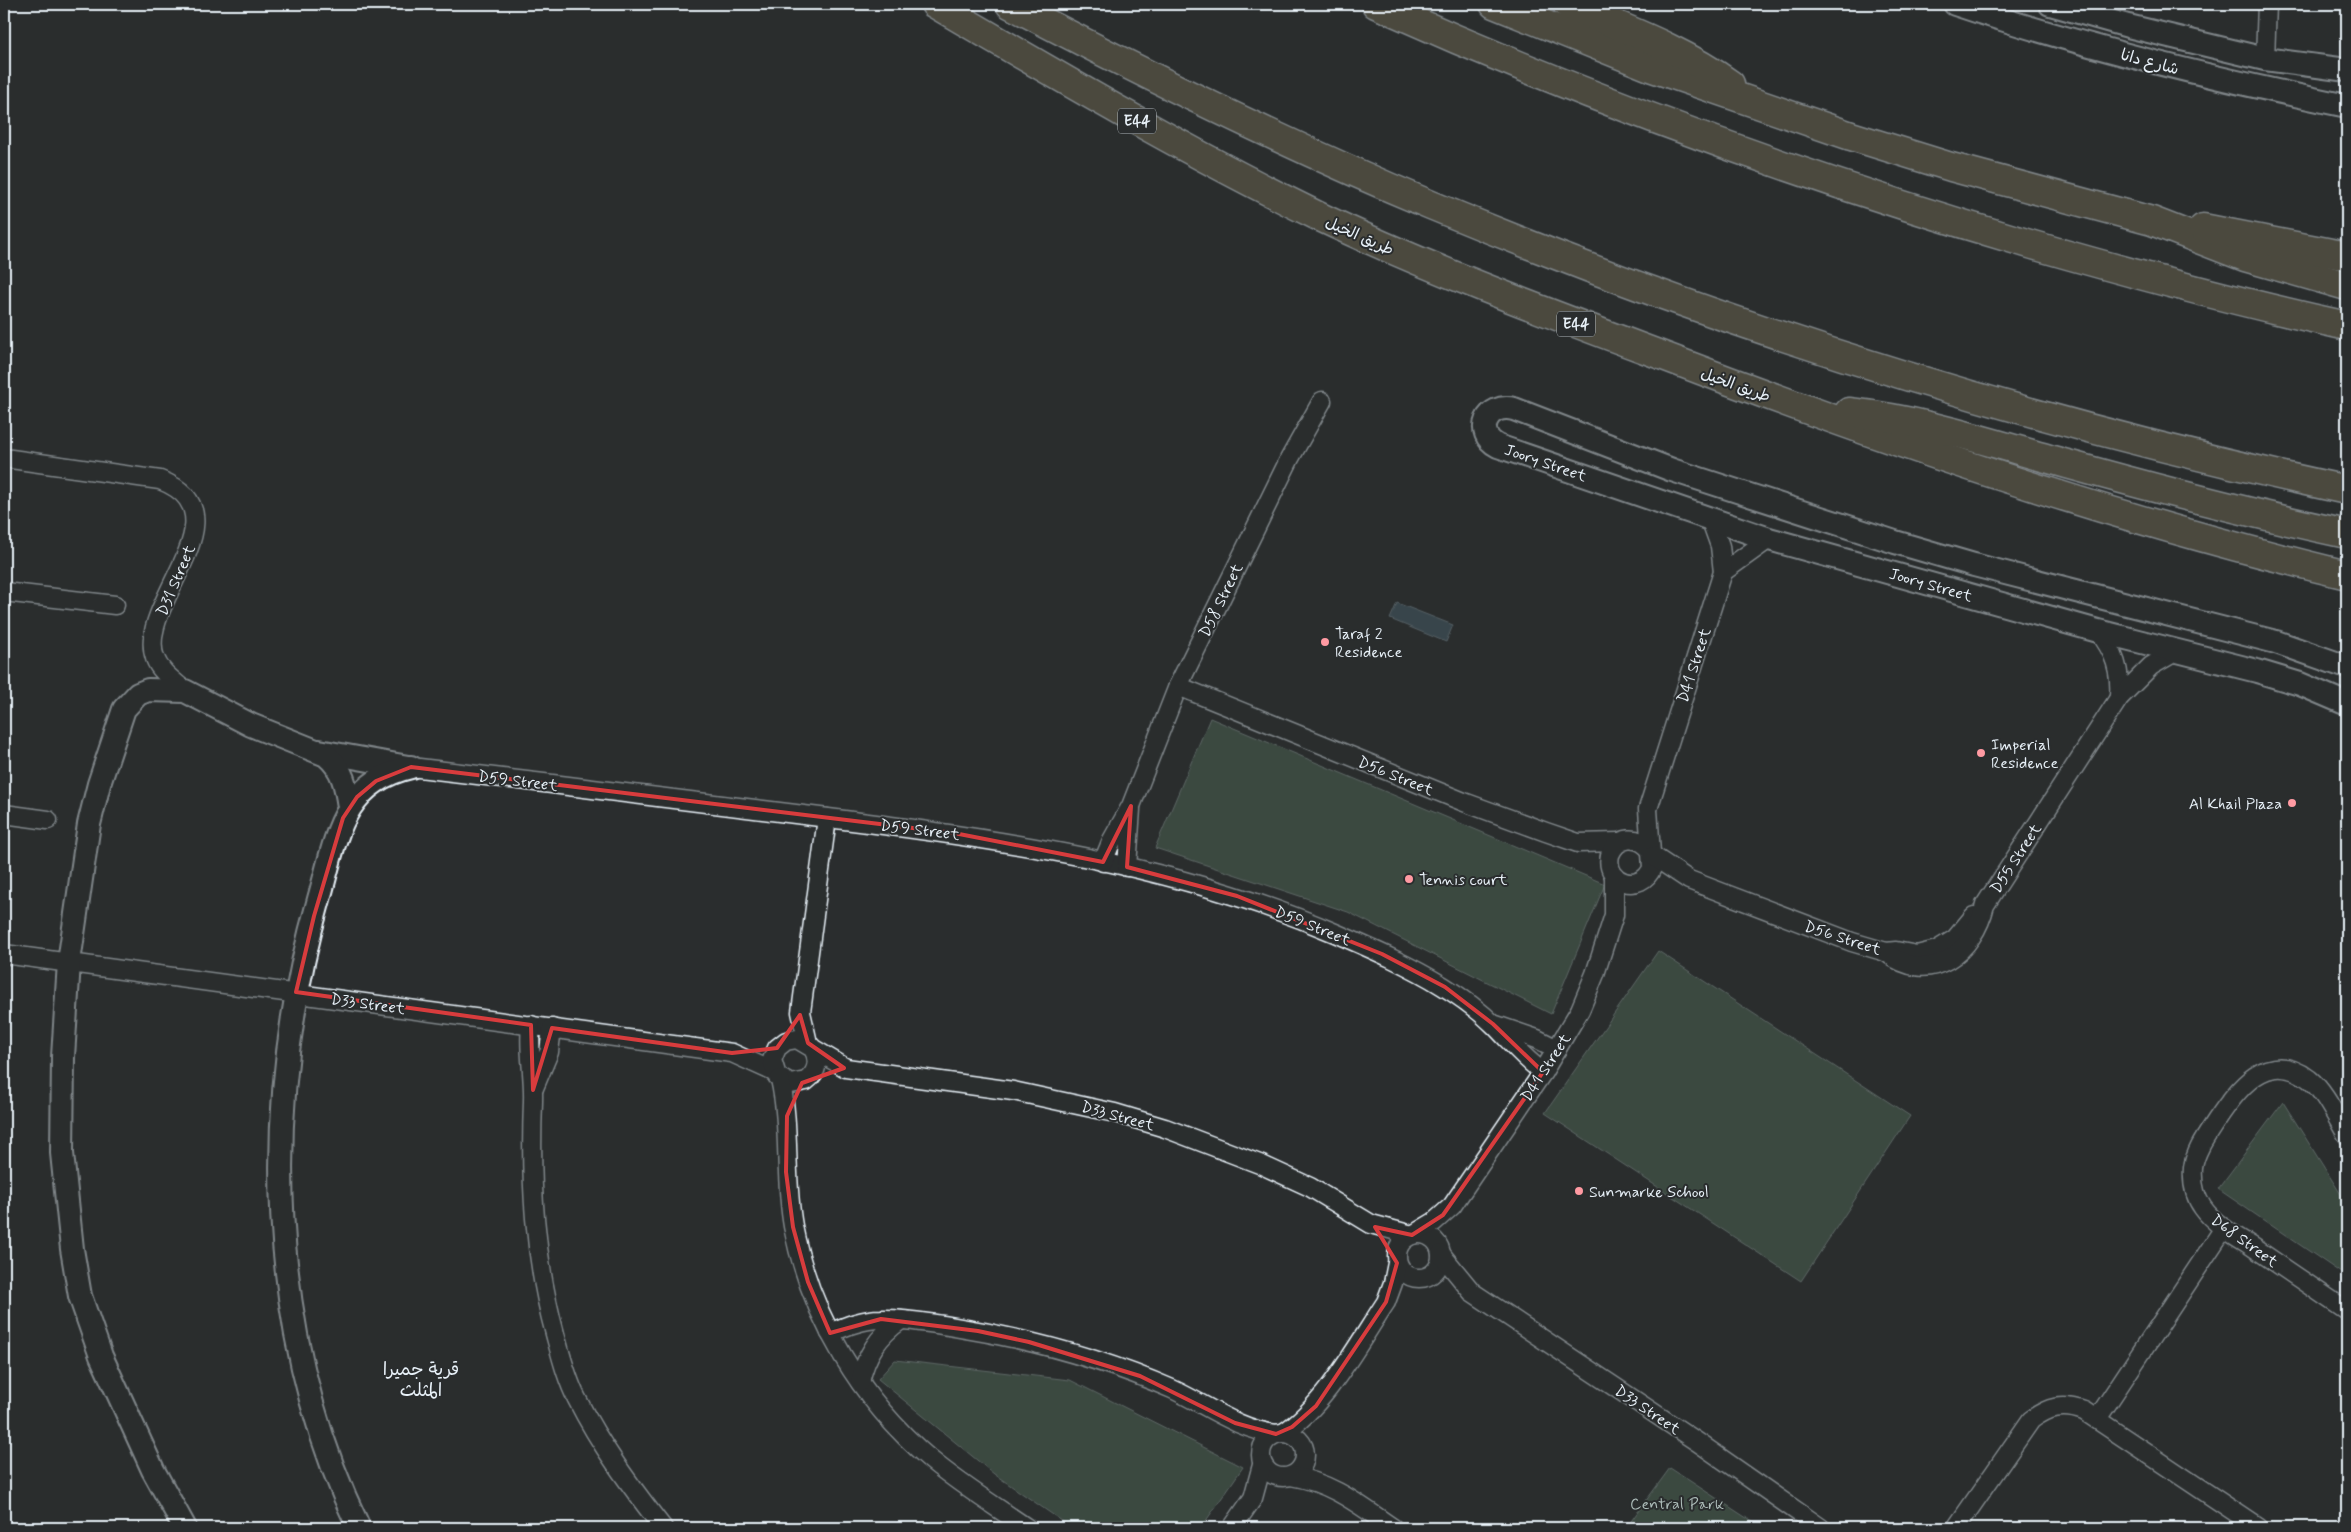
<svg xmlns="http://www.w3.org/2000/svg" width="2351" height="1532" font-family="Mynerve,'Playpen Sans Arabic',sans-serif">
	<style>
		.green { fill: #516a58; stroke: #9caea8 }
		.water { fill: #4c6370; stroke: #8a9ca6 }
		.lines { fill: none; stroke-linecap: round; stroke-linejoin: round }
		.minor-casing { stroke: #e8f1f8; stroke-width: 21 }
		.tertiary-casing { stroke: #e8f1f8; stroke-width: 26 }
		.motorway-casing { stroke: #e8f1f8; stroke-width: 31 }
		.minor { stroke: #2a2d2e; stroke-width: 18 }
		.tertiary { stroke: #2a2d2e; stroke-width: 22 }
		.motorway { stroke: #736b52; stroke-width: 28 }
		.marked { fill: none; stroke: #d83c3d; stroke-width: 4; stroke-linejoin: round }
		.poi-dot { fill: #ff9aa2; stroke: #2a2d2e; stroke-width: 2 }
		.labels { text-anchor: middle; stroke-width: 4; stroke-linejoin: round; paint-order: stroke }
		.shield { fill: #2a2d2e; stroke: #afb6bb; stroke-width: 1 }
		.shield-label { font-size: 15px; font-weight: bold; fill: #e8f1f8 }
		.street-label { font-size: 16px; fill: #e8f1f8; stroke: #2a2d2e }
		.poi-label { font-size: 16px; fill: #e8f1f8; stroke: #2a2d2e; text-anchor: start }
		.park-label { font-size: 16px; fill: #acbbb8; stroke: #2a2d2e }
		.neighbourhood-label { font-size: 18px; fill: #e8f1f8; stroke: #2a2d2e }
	</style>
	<rect width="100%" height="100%" fill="#2a2d2e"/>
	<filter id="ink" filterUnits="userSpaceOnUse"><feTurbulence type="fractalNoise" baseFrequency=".02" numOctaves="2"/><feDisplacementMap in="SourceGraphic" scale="10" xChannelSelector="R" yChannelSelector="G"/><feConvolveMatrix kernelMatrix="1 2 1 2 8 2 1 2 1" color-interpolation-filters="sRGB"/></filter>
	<g filter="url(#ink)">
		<g class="green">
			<path d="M 1210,718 L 1605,884 L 1551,1014 L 1348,912 L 1155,848 Z"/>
			<path d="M 1658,951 L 1910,1116 L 1801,1281 L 1545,1113 Z"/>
			<path d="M 2283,1102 L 2347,1204 L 2347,1277 L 2218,1189 Z"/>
			<path d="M 895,1360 L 1070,1380 L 1243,1467 L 1201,1528 L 1072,1528 L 994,1474 L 878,1379 Z"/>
			<path d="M 1670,1468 L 1762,1528 L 1626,1528 Z"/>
		</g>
		<path class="water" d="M 1397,603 L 1453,625 L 1446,642 L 1390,619 Z"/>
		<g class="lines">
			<defs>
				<g id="minor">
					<path d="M 2265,59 L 2267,4"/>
					<path d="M 4,458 L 160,480 C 249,514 135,604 155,658 C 160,672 174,681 185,691"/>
					<path d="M 1723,572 L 1769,539"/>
					<path d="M 4,592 L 115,605"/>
					<path d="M 2098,631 C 2115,652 2121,671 2119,698"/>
					<path d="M 1178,686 L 1464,802 L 1546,832 L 1578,843 L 1619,842"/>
					<path d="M 411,767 C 550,784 689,800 828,818 C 1001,839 1174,864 1335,933 C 1372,949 1409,965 1443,986 C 1461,997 1481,1012 1495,1026 C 1511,1042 1524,1059 1543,1072"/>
					<path d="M 4,814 L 48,820"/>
					<path d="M 1651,851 C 1639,834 1617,836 1610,855 C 1604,884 1641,894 1652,868 L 1648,809 L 1723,572 L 1720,546 L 1711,521"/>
					<path d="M 1653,856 L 1689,880 L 1852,942 L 1886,952 L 1896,951 L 1917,955 L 1937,950 L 1955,939 L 1974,916"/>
					<path d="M 1103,862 L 1112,840 L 1131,806 L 1178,686 L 1290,458 L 1322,401"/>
					<path d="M 1127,867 L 1131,809"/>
					<path d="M 1886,952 C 1930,988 1974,952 1985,905 L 2119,698 L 2151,666 L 2177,651"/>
					<path d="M 4,954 L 732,1053 L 774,1072"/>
					<path d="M 531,1025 C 528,1051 534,1075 533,1101 C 530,1180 534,1257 555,1334 C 561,1356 567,1380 577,1399 C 600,1445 632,1488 663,1528"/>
					<path d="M 1496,1025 L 1537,1039 L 1557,1049"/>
					<path d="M 808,1043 L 801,1012 L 827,818"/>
					<path d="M 812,1047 C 820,1060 818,1072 806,1081 L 791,1084 L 777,1076 L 772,1060 L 777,1048 L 786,1041 L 797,1039 L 846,1068 L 1013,1091 L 1115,1113 L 1165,1128 L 1262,1165 L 1310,1187 L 1371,1224 L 1412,1235"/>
					<path d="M 780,1079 C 791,1127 784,1177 793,1226 C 810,1316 861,1401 931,1460 C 961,1485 995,1506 1027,1528"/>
					<path d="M 534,1088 L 549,1052 L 552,1028"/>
					<path d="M 2347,1135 C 2336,1117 2325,1092 2309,1079 C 2267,1047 2237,1090 2216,1121 C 2207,1135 2195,1151 2193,1168 C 2192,1182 2194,1196 2203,1208 C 2215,1225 2236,1236 2253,1247 C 2285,1269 2316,1290 2347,1311"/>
					<circle cx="1419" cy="1256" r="22"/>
					<path d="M 1414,1234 L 1434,1222 L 1452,1206 L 1543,1072 L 1580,1010 L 1595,974 L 1614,915 L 1614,876"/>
					<path d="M 1441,1254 L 1472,1292 L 1699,1443 L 1821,1528"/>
					<path d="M 830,1333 C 846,1326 863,1319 881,1319 C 903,1318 927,1323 949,1326 C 1025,1338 1101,1358 1172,1389 C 1207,1405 1237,1429 1276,1434"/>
					<path d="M 860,1382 C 866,1355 878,1336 901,1320"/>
					<path d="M 2097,1419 L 2224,1228"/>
					<circle cx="1283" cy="1455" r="22"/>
					<path d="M 1283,1433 C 1325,1406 1358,1344 1386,1302 L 1393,1283 L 1397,1263"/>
					<path d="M 1291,1476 C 1333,1483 1359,1505 1393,1528"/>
					<path d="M 1232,1528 L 1253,1498 L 1262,1465"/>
					<path d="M 1956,1528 L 2031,1420 C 2048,1407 2063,1403 2084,1411 L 2259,1528"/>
				</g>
				<g id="tertiary">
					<path d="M 1955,4 C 2083,47 2215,79 2347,106"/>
					<path d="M 2050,4 L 2128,26 L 2265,59 L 2347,70"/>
					<path d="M 2347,667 L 2276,642 L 1974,565 L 1895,542 L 1672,470 L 1514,409 C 1487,402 1473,433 1498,446 L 1769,539 L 2098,631 L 2257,671 L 2300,684 L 2347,704"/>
					<path d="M 319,751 L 408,767"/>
					<path d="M 185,1528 L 153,1470 L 101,1356 L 80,1296 L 72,1249 L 62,1153 L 63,1057 L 69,962 L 89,824 L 99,784 L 124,709 L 138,694 L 148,690 L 185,691 L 251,725 L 326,755 C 343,769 346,786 349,807"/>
					<path d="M 359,1528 C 266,1336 261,1102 319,899 C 336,839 341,783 411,767"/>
				</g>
				<g id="motorway">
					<path d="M 935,4 C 1061,78 1187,152 1318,216 C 1434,271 1554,315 1674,360 C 1894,444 2118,520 2347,575"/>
					<path d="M 1010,4 C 1147,76 1287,145 1431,205 C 1727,328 2033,423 2347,490"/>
					<path d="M 1376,4 C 1590,100 1808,179 2033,245 C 2137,275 2242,303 2347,326"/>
					<path d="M 1494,4 L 1653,68 L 1851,136 L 1951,167 L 2152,221 L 2245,257 L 2347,286"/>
					<path d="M 1567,4 C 1622,28 1680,48 1730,84"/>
					<path d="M 2203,228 L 2347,256"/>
					<path d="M 1849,412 C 1924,420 1995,444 2067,464 C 2160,490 2253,514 2347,534"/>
				</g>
			</defs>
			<use href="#minor" class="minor-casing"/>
			<use href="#tertiary" class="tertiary-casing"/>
			<use href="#motorway" class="motorway-casing"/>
			<use href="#minor" class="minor"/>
			<use href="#tertiary" class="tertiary"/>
			<use href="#motorway" class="motorway"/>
		</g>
	</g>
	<path d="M0 0H2351V1532H0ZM 411,767 L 954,833 L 1103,862 L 1131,806 L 1127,867 L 1237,896 L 1382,954 L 1445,987 L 1493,1024 L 1543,1072 L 1443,1215 L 1412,1235 L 1375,1227 L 1397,1263 L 1386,1302 L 1316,1406 L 1292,1427 L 1276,1434 L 1235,1423 L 1140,1376 L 1029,1342 L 978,1331 L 881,1319 L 830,1333 L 808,1282 L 793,1227 L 786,1172 L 787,1116 L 802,1083 L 844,1068 L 808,1043 L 800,1015 L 777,1048 L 732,1053 L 552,1028 L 533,1090 L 531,1025 L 296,992 L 314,916 L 343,818 L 357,797 L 376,781 Z" fill="#2a2d2e" fill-opacity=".55" fill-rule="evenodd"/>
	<path class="marked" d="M 411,767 L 954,833 L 1103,862 L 1131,806 L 1127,867 L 1237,896 L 1382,954 L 1445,987 L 1493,1024 L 1543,1072 L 1443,1215 L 1412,1235 L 1375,1227 L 1397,1263 L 1386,1302 L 1316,1406 L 1292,1427 L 1276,1434 L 1235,1423 L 1140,1376 L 1029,1342 L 978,1331 L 881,1319 L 830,1333 L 808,1282 L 793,1227 L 786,1172 L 787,1116 L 802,1083 L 844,1068 L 808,1043 L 800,1015 L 777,1048 L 732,1053 L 552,1028 L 533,1090 L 531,1025 L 296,992 L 314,916 L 343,818 L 357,797 L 376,781 Z"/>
	<g class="poi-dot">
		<circle cx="1325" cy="642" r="5"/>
		<circle cx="1981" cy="753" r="5"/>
		<circle cx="2292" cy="803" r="5"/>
		<circle cx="1409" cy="879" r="5"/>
		<circle cx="1579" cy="1191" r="5"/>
	</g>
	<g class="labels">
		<g class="shield">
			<rect x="1118" y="108.5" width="38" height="25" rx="4"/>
			<rect x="1557" y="311.5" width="38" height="25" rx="4"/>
		</g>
		<g class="shield-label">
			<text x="1137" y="126">E44</text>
			<text x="1576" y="329">E44</text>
		</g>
		<g class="street-label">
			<text transform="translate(2150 61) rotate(15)" y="6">شارع دانا</text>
			<text transform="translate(1360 235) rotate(24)" y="6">طريق الخيل</text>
			<text transform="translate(1736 384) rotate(20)" y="6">طريق الخيل</text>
			<text transform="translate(1546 462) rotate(19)" y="6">Joory Street</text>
			<text transform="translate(175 580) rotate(-67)" y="6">D31 Street</text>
			<text transform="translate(1931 584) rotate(16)" y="6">Joory Street</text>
			<text transform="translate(1220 600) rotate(-64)" y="6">D58 Street</text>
			<text transform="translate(1693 665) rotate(-72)" y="6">D41 Street</text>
			<text transform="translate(1396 775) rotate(22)" y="6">D56 Street</text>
			<text transform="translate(518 780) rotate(7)" y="6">D59 Street</text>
			<text transform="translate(920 829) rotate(7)" y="6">D59 Street</text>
			<text transform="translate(2015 858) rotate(-57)" y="6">D55 Street</text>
			<text transform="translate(1313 925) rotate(22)" y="6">D59 Street</text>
			<text transform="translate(1843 937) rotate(18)" y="6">D56 Street</text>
			<text transform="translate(368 1003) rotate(8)" y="6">D33 Street</text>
			<text transform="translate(1545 1067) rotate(-57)" y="6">D41 Street</text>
			<text transform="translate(1118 1115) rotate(15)" y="6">D33 Street</text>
			<text transform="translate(2245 1240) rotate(36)" y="6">D68 Street</text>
			<text transform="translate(1648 1409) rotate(34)" y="6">D33 Street</text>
		</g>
		<g class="poi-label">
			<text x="1335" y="639">Taraf 2<tspan x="1335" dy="18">Residence</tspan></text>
			<text x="1991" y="750">Imperial<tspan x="1991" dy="18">Residence</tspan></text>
			<text x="2282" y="809" text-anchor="end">Al Khail Plaza</text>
			<text x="1419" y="885">Tennis court</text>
			<text x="1589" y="1197">Sunmarke School</text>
		</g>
		<g class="park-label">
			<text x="1677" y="1509">Central Park</text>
		</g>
		<g class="neighbourhood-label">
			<text x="421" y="1375">قرية جميرا<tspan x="421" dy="21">المثلث</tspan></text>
		</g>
	</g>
	<rect width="2351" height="1532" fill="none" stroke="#2a2d2e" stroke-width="20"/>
	<rect x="10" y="10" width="2331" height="1512" fill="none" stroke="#e8f1f8" stroke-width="2" filter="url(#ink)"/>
</svg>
